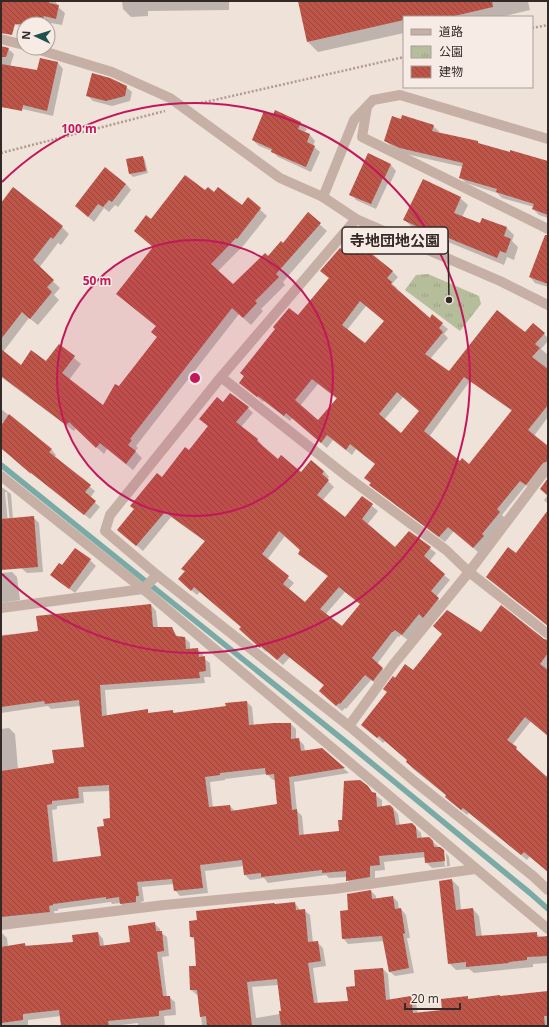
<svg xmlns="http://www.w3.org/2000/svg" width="549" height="1027" font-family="'Open Sans','Noto Sans JP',sans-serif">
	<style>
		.park { fill: url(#park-tufts) }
		.shadow { fill: #0003; fill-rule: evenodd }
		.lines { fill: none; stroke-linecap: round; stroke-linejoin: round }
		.stream { stroke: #7aaaa5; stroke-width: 5.5 }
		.building { fill: url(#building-back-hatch); fill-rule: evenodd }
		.path { stroke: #b29a91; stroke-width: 2.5; stroke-dasharray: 2 2; stroke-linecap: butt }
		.minor { stroke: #c6b0a6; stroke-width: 10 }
		.ring { fill: none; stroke: #c2185b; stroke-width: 2 }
		.centre { fill: #c2185b; stroke: #f7ece5; stroke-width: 2 }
		.ring-label { font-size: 12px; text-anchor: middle; font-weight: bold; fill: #c2185b; stroke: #f7ece5; stroke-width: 3; stroke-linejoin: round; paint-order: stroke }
		.leader { fill: none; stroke: #332926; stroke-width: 1.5 }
		.callout-dot { fill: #332926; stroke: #f7ece5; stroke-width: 1.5 }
		.callout { fill: #f7ece5; stroke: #332926; stroke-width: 1.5 }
		.callout-label { font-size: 15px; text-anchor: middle; font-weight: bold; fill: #332926 }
	</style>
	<defs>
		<pattern id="park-tufts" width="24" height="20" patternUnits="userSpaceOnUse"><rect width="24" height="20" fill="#b6bd9a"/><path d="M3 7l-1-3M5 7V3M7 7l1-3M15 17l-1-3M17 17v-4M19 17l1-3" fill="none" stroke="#9da285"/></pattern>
		<pattern id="building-back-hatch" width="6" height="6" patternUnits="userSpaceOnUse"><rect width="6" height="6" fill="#bd5549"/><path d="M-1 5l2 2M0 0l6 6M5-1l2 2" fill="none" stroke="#9a463d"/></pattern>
	</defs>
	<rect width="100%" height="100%" fill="#efe2d9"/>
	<path class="park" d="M 428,274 L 479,296 L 481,304 L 460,331 L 405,290 L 416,275 Z"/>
	<g class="shadow">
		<path d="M 1,1 L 55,1 L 57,4 L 57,6 L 65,13 L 62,25 L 51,23 L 48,28 L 48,24 L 24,24 L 24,27 L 1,21 Z"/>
		<path d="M 122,1 L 229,1 L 229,10 L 148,11 L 148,16 L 131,17 L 123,9 Z"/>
		<path d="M 299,1 L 528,1 L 530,10 L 501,17 L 404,17 L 404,33 L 318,52 L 308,42 Z"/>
		<path d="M 1,47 L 8,49 L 14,54 L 10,67 L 37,71 L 40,59 L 58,63 L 63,69 L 53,116 L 1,104 Z"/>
		<path d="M 126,87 L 132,92 L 130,101 L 112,106 L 93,101 L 88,96 Z"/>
		<path d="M 275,111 L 301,123 L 307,129 L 304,133 L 310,135 L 315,141 L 313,146 L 320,152 L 311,172 L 278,157 L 272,151 L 259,146 L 253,140 L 273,116 Z"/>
		<path d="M 433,126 L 439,131 L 438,133 L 478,142 L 480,145 L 548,162 L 548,218 L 539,215 L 533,209 L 534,207 L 502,198 L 497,193 L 466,183 L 460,177 L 463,167 L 406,154 L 391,146 L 385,140 Z"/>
		<path d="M 369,155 L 391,165 L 396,171 L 390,184 L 388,183 L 376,209 L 356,200 L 351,194 Z"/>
		<path d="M 143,157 L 145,160 L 148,173 L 133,177 L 130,174 L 128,160 Z"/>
		<path d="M 126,184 L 131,190 L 118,207 L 115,205 L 109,212 L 104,208 L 94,222 L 76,206 Z"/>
		<path d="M 205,192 L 215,194 L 242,207 L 249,199 L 267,216 L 244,245 L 218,271 L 233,285 L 283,244 L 308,214 L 327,231 L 283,282 L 285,285 L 261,309 L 263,311 L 251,325 L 239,314 L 136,446 L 138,448 L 135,451 L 142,458 L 133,470 L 107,449 L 104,454 L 76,428 L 74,431 L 1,377 L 1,203 L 62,227 L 69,234 L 61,245 L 58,243 L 39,268 L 60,288 L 54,295 L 59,300 L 38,325 L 29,318 L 3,352 L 21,366 L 46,362 L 59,345 L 81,364 L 69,380 L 103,406 L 158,337 L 157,327 L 117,294 L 154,248 L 135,231 L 151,220 Z"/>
		<path d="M 460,198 L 468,205 L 462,217 L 480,225 L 483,220 L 507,228 L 514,235 L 512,241 L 518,247 L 514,260 L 507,257 L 504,265 L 448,242 L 447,244 L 412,227 L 405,220 Z"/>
		<path d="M 548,236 L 548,287 L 535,283 L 530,277 Z"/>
		<path d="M 344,253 L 366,256 L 392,271 L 398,277 L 392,284 L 397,288 L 396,289 L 430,319 L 432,316 L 448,329 L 444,334 L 448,338 L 430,359 L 449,373 L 525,334 L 544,334 L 548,338 L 548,341 L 541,349 L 548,355 L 548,417 L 534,436 L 548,447 L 548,470 L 532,490 L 526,485 L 502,515 L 505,518 L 479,553 L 454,531 L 445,542 L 376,490 L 371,485 L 376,464 L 356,449 L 352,455 L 333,440 L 327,448 L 292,418 L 290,421 L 264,401 L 263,402 L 240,383 L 298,317 L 330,278 ZM 366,306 L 385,321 L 365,345 L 347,330 ZM 470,381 L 512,411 L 469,466 L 460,462 L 429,437 ZM 318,384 L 337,399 L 318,421 L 300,406 ZM 403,397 L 420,411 L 402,434 L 384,420 Z"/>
		<path d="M 223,403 L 248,408 L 253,413 L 241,427 L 258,440 L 263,446 L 263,447 L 278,461 L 301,474 L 324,471 L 329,477 L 327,480 L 334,487 L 322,501 L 345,519 L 362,497 L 378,511 L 367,525 L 395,548 L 409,532 L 436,553 L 429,562 L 450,580 L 436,597 L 443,604 L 408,640 L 401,635 L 399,637 L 398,636 L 377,664 L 388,674 L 379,686 L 371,680 L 346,709 L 345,708 L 342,711 L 326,697 L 325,686 L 290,657 L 283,665 L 267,651 L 266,652 L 246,634 L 242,627 L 200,592 L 197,595 L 185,585 L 186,571 L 206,542 L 171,517 L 143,551 L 124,535 L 162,478 L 189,452 L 209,427 L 200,419 ZM 285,536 L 301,551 L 299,554 L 305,559 L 329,577 L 305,603 L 288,590 L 294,583 L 267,560 ZM 345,592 L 361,604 L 342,628 L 325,615 Z"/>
		<path d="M 1,409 L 51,449 L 56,455 L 54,457 L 95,491 L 90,498 L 100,507 L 90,519 L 28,471 L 25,466 L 1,449 Z"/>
		<path d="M 548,479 L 548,504 L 544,500 L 548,495 Z"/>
		<path d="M 1,488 L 3,488 L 11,494 L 13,519 L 34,518 L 39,523 L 43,572 L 27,573 L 1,551 ZM 5,492 L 7,492 L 10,524 L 8,524 Z"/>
		<path d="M 90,560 L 96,566 L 75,593 L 57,580 L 62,567 Z"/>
		<path d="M 12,572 L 17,577 L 20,600 L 1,603 L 1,573 Z"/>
		<path d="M 151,605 L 156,611 L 158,628 L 171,628 L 178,637 L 185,638 L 190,643 L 190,650 L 197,649 L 203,654 L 203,658 L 210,663 L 211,677 L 204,677 L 205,683 L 105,690 L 107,716 L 147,711 L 150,714 L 173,711 L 175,714 L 227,707 L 247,702 L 252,707 L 254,726 L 291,724 L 296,729 L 296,739 L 298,739 L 304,745 L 305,751 L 321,749 L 349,773 L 294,782 L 297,811 L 302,816 L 304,836 L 340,832 L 342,821 L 374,794 L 382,800 L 382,807 L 393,808 L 398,814 L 400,826 L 415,827 L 421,833 L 422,839 L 433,842 L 445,852 L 443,852 L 445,866 L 447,866 L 446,853 L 449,857 L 450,866 L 432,868 L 426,862 L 426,857 L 384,862 L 385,870 L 375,871 L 375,882 L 353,886 L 347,880 L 347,877 L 329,878 L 326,875 L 268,883 L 264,878 L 250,880 L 245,875 L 244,866 L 205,871 L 208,893 L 180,896 L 175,890 L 174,884 L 142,887 L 144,901 L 141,902 L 141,907 L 126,909 L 120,903 L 112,904 L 111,902 L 58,909 L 58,911 L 54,911 L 55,917 L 1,927 L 1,729 L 9,728 L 15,734 L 18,769 L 55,763 L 85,748 L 80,706 L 51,709 L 48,706 L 1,713 L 1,635 L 40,632 ZM 267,774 L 273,780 L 276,779 L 278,805 L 235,811 L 230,806 L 213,808 L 210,782 L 225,780 L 225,779 ZM 110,791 L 111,819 L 105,827 L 102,857 L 58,863 L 52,810 L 57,809 L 57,806 L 84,803 L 83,792 Z"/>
		<path d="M 481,633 L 548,641 L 548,736 L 531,721 L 512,745 L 522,754 L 521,755 L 545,777 L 548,774 L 548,872 L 530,856 L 527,860 L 469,813 L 467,815 L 451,802 L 446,797 L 447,796 L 412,768 L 407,762 L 408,761 L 385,741 L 383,743 L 368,730 L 396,679 L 413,671 Z"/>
		<path d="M 452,880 L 459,887 L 461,910 L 473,909 L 479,916 L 482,937 L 536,933 L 541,938 L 548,937 L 548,963 L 533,964 L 533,967 L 474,973 L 469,969 L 456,970 L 449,963 Z"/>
		<path d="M 371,891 L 376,896 L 376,899 L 393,897 L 398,902 L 399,910 L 401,909 L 406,915 L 410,938 L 407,938 L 414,973 L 395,976 L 389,971 L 384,941 L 348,944 L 343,938 L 349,911 Z"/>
		<path d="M 295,903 L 300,910 L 304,910 L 310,915 L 313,943 L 317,942 L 323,948 L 326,966 L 313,968 L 318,1004 L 349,1001 L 356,987 L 383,969 L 388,974 L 390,1000 L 411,997 L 416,1003 L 418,1014 L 443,1011 L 467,997 L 470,1000 L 548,992 L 548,1026 L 202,1026 L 199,995 L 197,995 L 191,990 L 197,967 L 195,940 L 191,937 L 276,905 ZM 279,985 L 283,1012 L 280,1014 L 256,1018 L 252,987 Z"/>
		<path d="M 154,923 L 160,929 L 160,932 L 167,937 L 169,956 L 162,957 L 167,997 L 169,997 L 175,1002 L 176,1015 L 164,1016 L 165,1026 L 138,1026 L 138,1023 L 113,1026 L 62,1026 L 61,1016 L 28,1020 L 28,1026 L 1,1026 L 1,932 L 7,938 L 8,947 L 25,944 L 27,946 L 74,943 L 98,933 L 103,939 L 104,946 L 131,942 Z"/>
	</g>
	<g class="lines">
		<path class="stream" d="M 1,465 L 346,742 L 530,893 L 548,909"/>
	</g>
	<g class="building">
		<path d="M 1,1 L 50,1 L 49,3 L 59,5 L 56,19 L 44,16 L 40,24 L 15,24 L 12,35 L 1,33 Z"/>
		<path d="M 298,1 L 492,1 L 493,7 L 450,17 L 404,17 L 404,20 L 307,42 Z"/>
		<path d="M 1,46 L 9,48 L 6,57 L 1,57 Z"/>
		<path d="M 40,58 L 58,62 L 47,111 L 23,105 L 22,111 L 1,107 L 1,64 L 37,70 Z"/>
		<path d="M 92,73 L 110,78 L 127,86 L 125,96 L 106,101 L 86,96 Z"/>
		<path d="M 275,110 L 301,122 L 298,129 L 310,134 L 307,142 L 315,146 L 306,167 L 271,152 L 272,149 L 252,140 L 264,111 L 273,115 Z"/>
		<path d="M 402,115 L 434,125 L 432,131 L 478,141 L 478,143 L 510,152 L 510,150 L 548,161 L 548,215 L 532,209 L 534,204 L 496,192 L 497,189 L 459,178 L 463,163 L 400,148 L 384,141 L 392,116 L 401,119 Z"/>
		<path d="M 368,153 L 391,164 L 384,179 L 383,178 L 371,204 L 349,195 Z"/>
		<path d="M 143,156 L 146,171 L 129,174 L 126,159 Z"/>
		<path d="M 105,167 L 126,184 L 112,202 L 109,200 L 103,207 L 98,204 L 88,217 L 75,206 Z"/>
		<path d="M 185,175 L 205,190 L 208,187 L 214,192 L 218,187 L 242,205 L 248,197 L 261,208 L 237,239 L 236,238 L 211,264 L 233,284 L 265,253 L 268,256 L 281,241 L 283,243 L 308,212 L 321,223 L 276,274 L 279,277 L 255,301 L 257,303 L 243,318 L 232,308 L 130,439 L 132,440 L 128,445 L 136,451 L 126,464 L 100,443 L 96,448 L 69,422 L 66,425 L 1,376 L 1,349 L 21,365 L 31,350 L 46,361 L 59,344 L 75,356 L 62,373 L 103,405 L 115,384 L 119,386 L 157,337 L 151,332 L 156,326 L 116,294 L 153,247 L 134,231 L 146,215 L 151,219 Z"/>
		<path d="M 423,179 L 461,197 L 454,213 L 480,223 L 482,218 L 507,227 L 504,236 L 511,239 L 506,253 L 500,251 L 497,258 L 441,235 L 440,237 L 403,220 Z"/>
		<path d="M 13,187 L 63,226 L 53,239 L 51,237 L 33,260 L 54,280 L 47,287 L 52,292 L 30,319 L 22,312 L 1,339 L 1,203 Z"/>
		<path d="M 545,235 L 548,235 L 548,284 L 529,277 Z"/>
		<path d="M 350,243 L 365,255 L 368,251 L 393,271 L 387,278 L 392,282 L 391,284 L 430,318 L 432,314 L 443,323 L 439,328 L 443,332 L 425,354 L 449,371 L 497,310 L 525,332 L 533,323 L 545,333 L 535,344 L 540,348 L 532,357 L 548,369 L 548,405 L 528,430 L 548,446 L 548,461 L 543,463 L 526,485 L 520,481 L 497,509 L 500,512 L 482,534 L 484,536 L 473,548 L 448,527 L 439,537 L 369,485 L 371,483 L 364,478 L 375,464 L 350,444 L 346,450 L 327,435 L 321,443 L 286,413 L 284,416 L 258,396 L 257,397 L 239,383 L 244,376 L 240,373 L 275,329 L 273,327 L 289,308 L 298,315 L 329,278 L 320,271 L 340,248 L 344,251 ZM 360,301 L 384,321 L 365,343 L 342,325 ZM 464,377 L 512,410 L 469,464 L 462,458 L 460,461 L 424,431 ZM 312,379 L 337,398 L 318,420 L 295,400 ZM 397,392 L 419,411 L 401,433 L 379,414 Z"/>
		<path d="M 230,393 L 249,407 L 236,422 L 258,439 L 257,441 L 278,459 L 281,455 L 301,472 L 311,460 L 324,471 L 322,474 L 329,480 L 317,495 L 345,517 L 362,496 L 373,504 L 362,519 L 395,547 L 409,531 L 431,547 L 424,556 L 445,574 L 431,591 L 439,598 L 423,618 L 419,614 L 402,635 L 395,630 L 393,632 L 392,632 L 372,658 L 383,668 L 373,681 L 365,675 L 340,704 L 339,703 L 336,706 L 319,691 L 324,685 L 284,653 L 277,660 L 261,646 L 260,648 L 239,629 L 241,627 L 194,587 L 191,591 L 178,579 L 185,571 L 181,569 L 205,541 L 165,512 L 136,546 L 117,530 L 134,509 L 130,506 L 157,473 L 162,477 L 185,447 L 189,450 L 208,426 L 199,419 L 217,397 L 223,402 ZM 279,531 L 300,550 L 298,554 L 328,576 L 305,602 L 283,584 L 289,576 L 262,554 ZM 339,587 L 360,604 L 342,626 L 320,609 Z"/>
		<path d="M 9,414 L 52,449 L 49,452 L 91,485 L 85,492 L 96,501 L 84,515 L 30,472 L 31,474 L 1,448 L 1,426 Z"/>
		<path d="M 548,478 L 548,496 L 540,489 Z"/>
		<path d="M 548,510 L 548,626 L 486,577 L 508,547 L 516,553 Z"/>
		<path d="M 34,516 L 38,567 L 1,570 L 1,519 Z"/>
		<path d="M 75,548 L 91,559 L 69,589 L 50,575 L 59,563 L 62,565 Z"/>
		<path d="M 151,604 L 153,627 L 172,627 L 176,636 L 185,637 L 186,649 L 198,648 L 199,657 L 205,656 L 206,671 L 199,672 L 200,678 L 100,685 L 102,716 L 148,709 L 148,713 L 173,710 L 173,713 L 226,706 L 225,703 L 247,701 L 249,725 L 274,723 L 291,723 L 291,739 L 299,738 L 301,751 L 322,748 L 345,768 L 289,777 L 292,810 L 297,809 L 299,835 L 339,831 L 338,820 L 342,820 L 344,781 L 360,780 L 368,786 L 372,792 L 376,793 L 377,807 L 390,805 L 393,808 L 396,825 L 412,823 L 416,827 L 417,838 L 429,837 L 433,841 L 434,847 L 440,847 L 444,850 L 445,861 L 425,863 L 424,852 L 379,856 L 380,865 L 370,866 L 370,877 L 346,881 L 346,871 L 322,873 L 322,870 L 261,877 L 261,873 L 244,875 L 242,860 L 200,865 L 203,888 L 174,891 L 172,879 L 137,882 L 139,896 L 136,896 L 136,902 L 120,904 L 119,897 L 106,899 L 106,897 L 53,904 L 53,905 L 49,906 L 50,912 L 1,917 L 1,771 L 54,763 L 52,750 L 84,747 L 79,700 L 45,704 L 44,701 L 1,707 L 1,636 L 38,631 L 36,616 ZM 265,768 L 266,775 L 274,774 L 277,804 L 231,811 L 230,805 L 209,807 L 205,777 L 220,775 L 220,773 ZM 109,785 L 110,818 L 103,819 L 104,826 L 97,827 L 101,856 L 53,862 L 47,805 L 52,804 L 52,801 L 79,798 L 78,787 Z"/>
		<path d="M 501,605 L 544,639 L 548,640 L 548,653 L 540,664 L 548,670 L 548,736 L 525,717 L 507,740 L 517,747 L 516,749 L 548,778 L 548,872 L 524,852 L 521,855 L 463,808 L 461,810 L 445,797 L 446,795 L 406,762 L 407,760 L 379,736 L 377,738 L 361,725 L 387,692 L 383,689 L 393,676 L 395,678 L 405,664 L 413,670 L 442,634 L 433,626 L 447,610 L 481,632 Z"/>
		<path d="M 452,879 L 456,910 L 473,908 L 476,936 L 537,932 L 537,937 L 548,936 L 548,956 L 527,957 L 527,960 L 509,962 L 509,963 L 466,967 L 466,962 L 448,964 L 439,881 Z"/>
		<path d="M 371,890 L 372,899 L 393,896 L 395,909 L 401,908 L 405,933 L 403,934 L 409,968 L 389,972 L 382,936 L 342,939 L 340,911 L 348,910 L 347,894 Z"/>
		<path d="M 295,902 L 296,910 L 305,909 L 308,942 L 318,941 L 321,961 L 308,963 L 314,1003 L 348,1001 L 346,987 L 355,986 L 354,970 L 383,968 L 386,1000 L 411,996 L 413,1013 L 442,1010 L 441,999 L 468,996 L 468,999 L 500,995 L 500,996 L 548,991 L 548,1016 L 544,1016 L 545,1026 L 281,1026 L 279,1011 L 281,1011 L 277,979 L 247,982 L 252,1026 L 207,1026 L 206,1016 L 200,1017 L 197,990 L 190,990 L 189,966 L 196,966 L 194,937 L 190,937 L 189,921 L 197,920 L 196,911 L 274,903 L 275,904 Z"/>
		<path d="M 155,922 L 156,931 L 162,931 L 164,951 L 157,952 L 163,996 L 170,996 L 171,1009 L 159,1011 L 159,1016 L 108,1021 L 109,1026 L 61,1026 L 59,1010 L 23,1014 L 23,1020 L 1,1023 L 1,947 L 25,943 L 25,946 L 73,942 L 72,935 L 98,932 L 100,946 L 130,942 L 128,926 Z"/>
	</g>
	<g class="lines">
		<g class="path">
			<path d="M 532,28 L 548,25"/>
			<path d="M 201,103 L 404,57"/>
			<path d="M 1,153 L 165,111"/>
		</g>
		<g class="minor">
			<path d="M 1,39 L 24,45"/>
			<path d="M 33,48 L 112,72 L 170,98 L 280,178 L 323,197 L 356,219 L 500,281 L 548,305"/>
			<path d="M 367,107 L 362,137 L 548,229"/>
			<path d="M 323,197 L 354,120 L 373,100 L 400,95 L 548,139"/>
			<path d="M 356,219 L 221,377 L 110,515 L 105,531 L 157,575 L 349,726 L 414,781 L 533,876 L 548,890"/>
			<path d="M 221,377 L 349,478 L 446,550 L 469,572 L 548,634"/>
			<path d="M 1,476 L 143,589 L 548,929"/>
			<path d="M 1,608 L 143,589 L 157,575"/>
			<path d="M 349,726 L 393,665 L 469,572 L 548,467"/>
			<path d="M 1,925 L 164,905 L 334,889 L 475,869"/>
		</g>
	</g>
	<circle cx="195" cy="378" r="138" fill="#c2185b" fill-opacity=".12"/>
	<g class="ring">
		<circle cx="195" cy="378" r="138"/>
		<path d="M2 182A275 275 0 1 1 2 574"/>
	</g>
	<circle cx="195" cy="378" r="6" class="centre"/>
	<g class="ring-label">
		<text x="79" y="133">100 m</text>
		<text x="97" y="285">50 m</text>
	</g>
	<path class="leader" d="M449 300L448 240"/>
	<circle class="callout-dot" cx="449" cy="300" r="4"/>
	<rect class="callout" x="342" y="227" width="106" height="27" rx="4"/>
	<g class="callout-label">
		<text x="395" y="246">寺地団地公園</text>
	</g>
	<rect width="549" height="1027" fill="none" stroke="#332926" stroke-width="4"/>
	<rect x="403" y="16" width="130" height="72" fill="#f7ece5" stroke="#a99e99"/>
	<rect x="411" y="29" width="20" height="6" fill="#c6b0a6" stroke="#a99e99"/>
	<text x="439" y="36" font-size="12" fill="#332926">道路</text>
	<rect x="411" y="46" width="20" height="12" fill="url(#park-tufts)" stroke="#a99e99"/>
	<text x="439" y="56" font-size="12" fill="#332926">公園</text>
	<rect x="411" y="66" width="20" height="12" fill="url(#building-back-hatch)" stroke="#a99e99"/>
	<text x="439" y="76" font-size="12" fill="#332926">建物</text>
	<g transform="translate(36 36) rotate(274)"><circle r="19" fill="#f7ece5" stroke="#a99e99"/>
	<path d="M0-3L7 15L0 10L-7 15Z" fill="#1f514e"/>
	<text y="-6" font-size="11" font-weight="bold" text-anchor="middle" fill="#332926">N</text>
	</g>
	<path d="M405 1003v6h55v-6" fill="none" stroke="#332926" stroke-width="2"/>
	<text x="411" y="1003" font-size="12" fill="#332926" stroke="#f7ece5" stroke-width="3" paint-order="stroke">20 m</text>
</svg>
